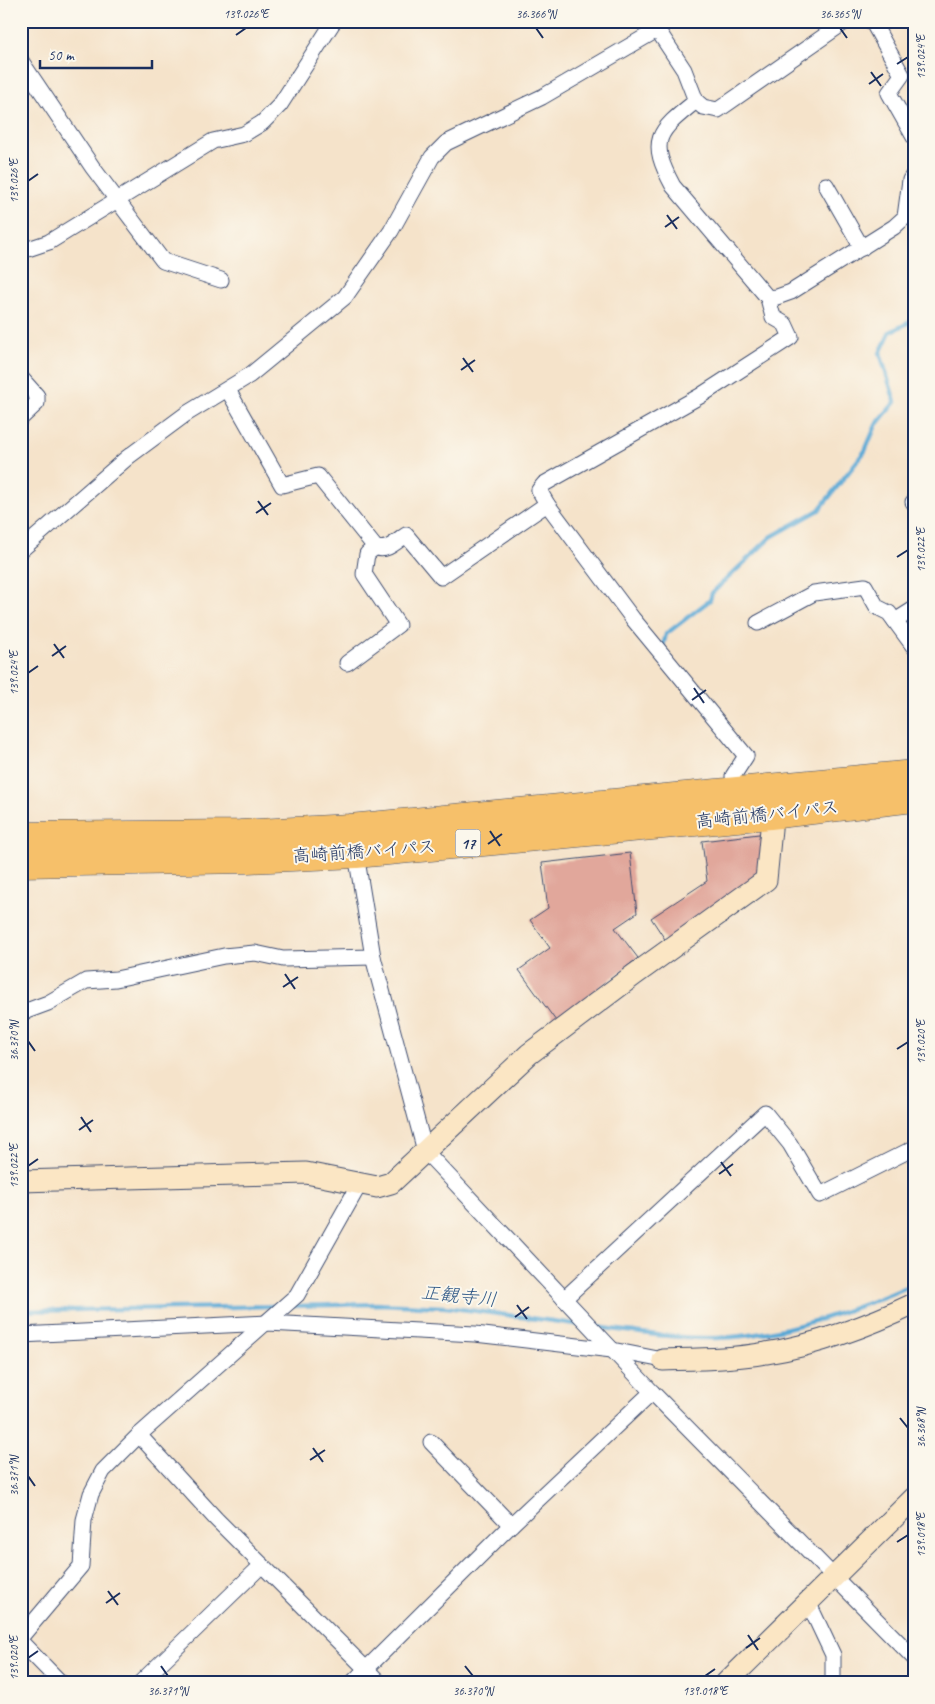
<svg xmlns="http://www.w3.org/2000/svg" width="935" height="1704" font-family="Caveat,'Klee One',sans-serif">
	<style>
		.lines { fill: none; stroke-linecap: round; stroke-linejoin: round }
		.stream { stroke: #5ba9d5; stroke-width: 4.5 }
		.building { fill: #e1a79b }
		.street-casing { stroke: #3c4a6e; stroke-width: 17 }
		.secondary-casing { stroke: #3c4a6e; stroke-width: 23 }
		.highway-casing { stroke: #3c4a6e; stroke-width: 29 }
		.street { stroke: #fff; stroke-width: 15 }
		.secondary { stroke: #fbe6c4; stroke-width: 21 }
		.highway { stroke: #f6c06b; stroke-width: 28 }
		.ticks { fill: none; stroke: #1b2f5e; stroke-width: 2 }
		.labels { text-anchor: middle; stroke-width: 4; stroke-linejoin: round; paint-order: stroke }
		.shield { fill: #fbf7ec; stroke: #5e6b89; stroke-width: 1 }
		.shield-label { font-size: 16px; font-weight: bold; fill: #1b2f5e }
		.street-label { font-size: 18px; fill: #1b2f5e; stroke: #fbf7ec }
		.water-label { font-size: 19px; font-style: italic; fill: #315a88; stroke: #fbf7ec }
		.neatline { fill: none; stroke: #1b2f5e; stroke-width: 2 }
		.ticks-label { font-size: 12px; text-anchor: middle; fill: #1b2f5e }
	</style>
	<rect width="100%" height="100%" fill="#fbf7ec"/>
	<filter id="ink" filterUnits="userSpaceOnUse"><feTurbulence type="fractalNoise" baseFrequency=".02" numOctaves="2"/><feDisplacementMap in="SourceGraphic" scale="10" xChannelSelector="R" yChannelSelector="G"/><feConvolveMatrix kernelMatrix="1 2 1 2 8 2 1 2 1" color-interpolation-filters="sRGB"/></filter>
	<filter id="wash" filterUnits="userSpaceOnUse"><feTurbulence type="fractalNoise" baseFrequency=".0096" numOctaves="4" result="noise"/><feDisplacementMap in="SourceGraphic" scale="20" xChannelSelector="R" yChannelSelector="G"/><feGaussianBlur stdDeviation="1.12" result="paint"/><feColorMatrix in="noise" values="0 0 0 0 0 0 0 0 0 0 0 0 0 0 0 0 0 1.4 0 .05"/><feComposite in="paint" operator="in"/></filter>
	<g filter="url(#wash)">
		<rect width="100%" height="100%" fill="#f5e3ca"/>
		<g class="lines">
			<g class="stream">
				<path d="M 663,646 L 666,634 L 710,600 L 712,593 L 771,537 L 819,510 L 865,451 L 876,425 L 895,402 L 880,353 L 890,332 L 914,320"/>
				<path d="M 292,1306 L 377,1304 L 445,1307 L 583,1325"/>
				<path d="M 21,1311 L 277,1306"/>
				<path d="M 596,1327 C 635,1332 677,1339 717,1338 C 782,1336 855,1310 914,1284"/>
			</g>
		</g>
		<g id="blocks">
			<g class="building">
				<path d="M 767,833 L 761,877 L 668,944 L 651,918 L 707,881 L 702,841 Z"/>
				<path d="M 630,853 L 637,913 L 615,928 L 638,958 L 556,1021 L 519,970 L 550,948 L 530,920 L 548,908 L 542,863 Z"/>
			</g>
		</g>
	</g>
	<g filter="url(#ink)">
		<use href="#blocks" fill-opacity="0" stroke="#3c4a6e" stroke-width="1"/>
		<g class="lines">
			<defs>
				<g id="street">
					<path d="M 872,21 L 902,75 L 889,93 L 914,137"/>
					<path d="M 653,23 L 684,70 L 696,101 L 703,107 L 718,110 L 846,21"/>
					<path d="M 21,61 L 93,168 L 163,261 L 221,280"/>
					<path d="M 696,101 C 657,132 648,140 673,186 L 768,298 L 777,297 L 791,292 L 894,227 L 905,217 L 910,180 L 914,174"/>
					<path d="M 826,185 L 862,248"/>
					<path d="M 21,248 L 28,249 L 49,242 L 213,141 L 244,134 L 262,123 L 280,105 L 334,21"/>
					<path d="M 21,378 L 37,396 L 37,403 L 21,418"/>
					<path d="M 228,390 L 282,485 L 318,476 L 375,547 C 386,553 397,541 406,535 L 441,577 L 547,504"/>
					<path d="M 913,502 L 914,503"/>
					<path d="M 21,550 L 128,457 L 186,414 L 250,375 L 345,297 L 391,231 L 432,157 L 446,143 L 542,97 L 657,30"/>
					<path d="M 895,621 L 914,609"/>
					<path d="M 758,623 L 814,593 L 865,586 L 877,607 L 889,613 L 914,647"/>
					<path d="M 347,663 L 398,625 L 364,574 L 367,554 L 375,547"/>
					<path d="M 735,792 L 733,776 L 746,756 L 633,619 L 547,504 L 539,490 L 544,484 L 700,396 L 791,337 L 785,324 L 773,317 L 768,298"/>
					<path d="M 356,854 L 373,957 L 425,1151 L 652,1392 L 914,1658"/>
					<path d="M 21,1013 L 48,1003 L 86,981 L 116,979 L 224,956 L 255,953 L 283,959 L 373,957"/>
					<path d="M 564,1299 L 765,1113 L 790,1144 L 820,1195 L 914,1148"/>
					<path d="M 21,1335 L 268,1323 L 475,1334 L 612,1350 L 663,1360"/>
					<path d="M 139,1435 L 216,1519 L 380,1683"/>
					<path d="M 431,1442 L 511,1525"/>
					<path d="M 808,1602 L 833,1655 L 833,1683"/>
					<path d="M 21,1637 L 81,1566 L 84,1520 L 91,1494 L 103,1471 L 139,1435 L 297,1295 L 359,1185"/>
					<path d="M 21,1642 L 61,1683"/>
					<path d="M 140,1683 L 262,1565"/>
					<path d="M 352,1683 L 511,1525 L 652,1392"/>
				</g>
				<g id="secondary">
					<path d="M 21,1181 L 306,1173 L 377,1187 L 391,1183 L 529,1054 L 634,975 L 766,880 L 771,829 L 770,815"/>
					<path d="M 663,1360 C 698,1359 732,1359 766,1353 C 814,1346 870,1325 914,1304"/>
					<path d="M 726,1683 L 914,1498"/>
				</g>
				<g id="highway">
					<path d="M 21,836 L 240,834 L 350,828 L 914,774"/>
					<path d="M 21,863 L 248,859 L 356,854 L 770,815 L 914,798"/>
				</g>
			</defs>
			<use href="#street" class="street-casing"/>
			<use href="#secondary" class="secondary-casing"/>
			<use href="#highway" class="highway-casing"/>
			<use href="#street" class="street"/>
			<use href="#secondary" class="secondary"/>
			<use href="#highway" class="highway"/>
		</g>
	</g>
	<path class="ticks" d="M 536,28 L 543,38M 840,28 L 847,38M 236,35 L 246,28M 897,64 L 908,57M 871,72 L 881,86M 869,84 L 883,74M 28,181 L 38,174M 667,215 L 677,229M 665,227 L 679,217M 463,358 L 473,372M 461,370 L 475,360M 258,501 L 268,515M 256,513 L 271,503M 897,557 L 908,550M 54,644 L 64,658M 52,656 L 66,646M 28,673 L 38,666M 694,688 L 704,703M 692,700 L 706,690M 490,831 L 500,846M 488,844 L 502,834M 285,974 L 295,989M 283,987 L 298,977M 28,1041 L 35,1051M 897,1049 L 908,1042M 81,1117 L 91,1132M 79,1130 L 93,1120M 721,1162 L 731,1176M 28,1166 L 38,1159M 719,1174 L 733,1164M 517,1305 L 527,1319M 515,1317 L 529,1307M 900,1418 L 908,1428M 313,1448 L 323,1462M 310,1460 L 325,1450M 28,1476 L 35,1486M 897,1542 L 908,1535M 108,1591 L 118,1605M 106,1603 L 120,1593M 748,1635 L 758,1650M 746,1648 L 760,1638M 28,1658 L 38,1651M 161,1666 L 168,1676M 465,1666 L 473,1676M 705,1676 L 715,1669"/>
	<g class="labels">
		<rect class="shield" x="455.5" y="829.5" width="25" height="27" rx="4"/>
		<g class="shield-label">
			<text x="468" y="849">17</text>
		</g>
		<g class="street-label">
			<text transform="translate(767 814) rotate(-6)" y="6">高崎前橋バイパス</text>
			<text transform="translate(364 851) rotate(-4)" y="6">高崎前橋バイパス</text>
		</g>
		<g class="water-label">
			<text transform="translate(459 1295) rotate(6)" y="7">正観寺川</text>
		</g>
	</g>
	<rect width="935" height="1704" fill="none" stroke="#fbf7ec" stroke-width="55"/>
	<path d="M40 60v8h112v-8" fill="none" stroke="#1b2f5e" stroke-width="2.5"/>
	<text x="48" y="60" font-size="15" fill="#1b2f5e" stroke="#fbf7ec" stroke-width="4" paint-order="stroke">50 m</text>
	<rect x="28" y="28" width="880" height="1648" class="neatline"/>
	<g class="ticks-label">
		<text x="246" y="18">139.026°E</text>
		<text x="536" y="18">36.366°N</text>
		<text x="840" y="18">36.365°N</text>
		<text transform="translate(921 57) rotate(-90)" y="4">139.024°E</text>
		<text transform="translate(14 181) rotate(-90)" y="4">139.026°E</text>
		<text transform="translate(921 550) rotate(-90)" y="4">139.022°E</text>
		<text transform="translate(14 673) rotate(-90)" y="4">139.024°E</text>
		<text transform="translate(14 1041) rotate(-90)" y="4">36.370°N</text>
		<text transform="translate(921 1042) rotate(-90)" y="4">139.020°E</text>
		<text transform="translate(14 1166) rotate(-90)" y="4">139.022°E</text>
		<text transform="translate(921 1428) rotate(-90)" y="4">36.368°N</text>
		<text transform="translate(14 1476) rotate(-90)" y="4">36.371°N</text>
		<text transform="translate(921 1535) rotate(-90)" y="4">139.018°E</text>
		<text transform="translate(14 1658) rotate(-90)" y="4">139.020°E</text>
		<text x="168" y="1695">36.371°N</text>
		<text x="473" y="1695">36.370°N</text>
		<text x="705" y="1695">139.018°E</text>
	</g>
</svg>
